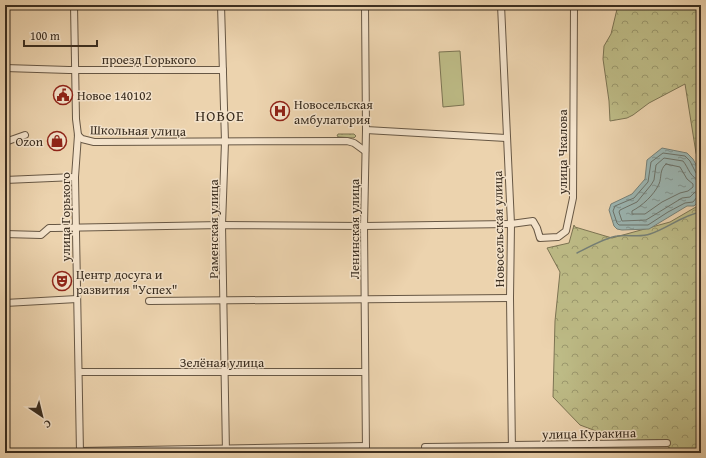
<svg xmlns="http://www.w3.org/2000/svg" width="706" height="458" font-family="'Gentium Book Plus',serif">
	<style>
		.grass { fill: url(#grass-dots); stroke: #7c7453 }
		.forest { fill: url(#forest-crowns); stroke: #7c7453 }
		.pitch { fill: #bdbb86; stroke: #7c7453 }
		.water { fill: url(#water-ripples); stroke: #758078 }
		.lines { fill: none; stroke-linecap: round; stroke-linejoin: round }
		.shore { stroke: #6b726a; stroke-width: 1 }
		.stream { stroke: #758078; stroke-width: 1.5 }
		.minor-casing { stroke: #675744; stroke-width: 8 }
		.minor { stroke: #f3e2ca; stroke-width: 6 }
		.labels { text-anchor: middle; stroke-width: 3; stroke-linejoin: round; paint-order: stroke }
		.street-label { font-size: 13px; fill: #3b2e20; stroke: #f3e2ca }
		.poi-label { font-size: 13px; fill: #3b2e20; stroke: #f3e2ca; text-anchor: start }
		.quarter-label { font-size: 15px; letter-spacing: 1px; fill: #3b2e20; stroke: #f3e2ca }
	</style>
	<defs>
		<pattern id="grass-dots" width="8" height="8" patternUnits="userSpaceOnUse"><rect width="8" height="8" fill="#bdbb86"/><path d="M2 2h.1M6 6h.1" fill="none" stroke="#9b986d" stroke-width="1.8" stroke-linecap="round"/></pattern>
		<pattern id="forest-crowns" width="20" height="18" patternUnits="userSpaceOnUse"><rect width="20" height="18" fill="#bdbb86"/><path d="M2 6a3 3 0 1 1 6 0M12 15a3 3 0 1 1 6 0" fill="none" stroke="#9b986d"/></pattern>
		<pattern id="water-ripples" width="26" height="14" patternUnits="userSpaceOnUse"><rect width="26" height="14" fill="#9bb6b3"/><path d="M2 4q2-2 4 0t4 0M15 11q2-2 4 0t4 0" fill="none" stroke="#809491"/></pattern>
	</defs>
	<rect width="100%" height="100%" fill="#ecd3ae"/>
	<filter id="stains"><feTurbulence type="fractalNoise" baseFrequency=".005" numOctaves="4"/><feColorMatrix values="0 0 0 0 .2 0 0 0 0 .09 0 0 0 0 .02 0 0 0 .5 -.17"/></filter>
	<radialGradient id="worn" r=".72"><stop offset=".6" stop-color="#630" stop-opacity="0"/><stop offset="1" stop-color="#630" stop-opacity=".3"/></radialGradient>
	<path class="grass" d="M 338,134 L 354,134 L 356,136 L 354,138 L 339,137 L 337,136 Z"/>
	<g class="forest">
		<path d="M 618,5 L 701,5 L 700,164 L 696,153 L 685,84 L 649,103 L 633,115 L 627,118 L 610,121 L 609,101 L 603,59 L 604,46 L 611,34 Z"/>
		<path d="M 701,204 L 701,453 L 677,453 L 658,440 L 623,441 L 580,425 L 553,397 L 555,321 L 560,272 L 547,248 L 569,243 L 574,225 L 575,227 L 612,238 L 670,222 Z"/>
	</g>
	<path class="pitch" d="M 460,51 L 464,105 L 443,107 L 439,52 Z"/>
	<path class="water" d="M 662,148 L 687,153 L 693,159 L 701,174 L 701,199 L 694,206 L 687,206 L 649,229 L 622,230 L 617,229 L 614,226 L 609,210 L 611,204 L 632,194 L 645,179 L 647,160 Z"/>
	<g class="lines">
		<g class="shore">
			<path d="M 666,164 L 680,167 L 687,179 L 693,184 L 693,187 L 688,191 L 680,193 L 662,202 L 645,214 L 632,214 L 632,211 C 642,206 654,195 659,184 C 662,177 659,170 666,164 Z"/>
			<path d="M 701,175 L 696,173 L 690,161 L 685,156 L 663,153 L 651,162 L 648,182 L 634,198 L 615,206 L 613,211 L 617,223 L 619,225 L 648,225 L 668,212 L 685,203 L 693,202 L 697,197 L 701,196"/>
			<path d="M 701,180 C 690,179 689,168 683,161 L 664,158 L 656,165 L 654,180 L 651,185 L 637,202 L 620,210 L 619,212 L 622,221 L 646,220 L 682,198 L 690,197 L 695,192 L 701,191"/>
		</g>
		<path class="stream" d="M 577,253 C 587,248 607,237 617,236 C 628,234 640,238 650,234 C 668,228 683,215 701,212"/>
		<defs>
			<g id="minor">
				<path d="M 74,5 L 76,119 L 78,135 L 75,177 L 80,453"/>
				<path d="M 221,5 L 225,142 L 222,225 L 226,453"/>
				<path d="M 365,5 L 366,130 L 364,226 L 366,453"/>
				<path d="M 501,5 L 511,224 L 510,298 L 512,453"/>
				<path d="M 5,68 L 69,70 L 223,70"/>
				<path d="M 366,130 L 506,138"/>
				<path d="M 78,135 L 82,139 L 94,142 L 347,141 L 354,143 L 365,151"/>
				<path d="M 5,139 L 8,141 L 25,135"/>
				<path d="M 5,180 L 75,177"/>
				<path d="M 5,234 L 41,235 L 49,228 L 54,228 L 222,225 L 364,226 L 511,224 L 533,221 L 537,228 L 540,238 L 558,237 L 566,231 L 573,198 L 574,5"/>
				<path d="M 149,301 L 510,298"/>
				<path d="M 5,303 L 77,299"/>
				<path d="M 79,372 L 365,372"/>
				<path d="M 512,445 L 667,443"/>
				<path d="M 425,447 L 512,446"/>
				<path d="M 80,451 L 366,446"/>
			</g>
		</defs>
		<use href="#minor" class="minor-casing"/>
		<use href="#minor" class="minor"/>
	</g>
	<defs>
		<symbol id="civic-ring" viewBox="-11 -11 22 22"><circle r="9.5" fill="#f3e2ca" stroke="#8f2418" stroke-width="1.5"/><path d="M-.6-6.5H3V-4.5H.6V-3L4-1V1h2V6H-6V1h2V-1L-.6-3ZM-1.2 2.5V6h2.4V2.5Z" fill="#8f2418"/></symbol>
		<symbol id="hospital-ring" viewBox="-11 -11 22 22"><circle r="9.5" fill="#f3e2ca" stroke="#8f2418" stroke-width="1.5"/><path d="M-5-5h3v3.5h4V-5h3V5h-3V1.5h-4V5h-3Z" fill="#8f2418"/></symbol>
		<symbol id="shop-ring" viewBox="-11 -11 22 22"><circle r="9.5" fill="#f3e2ca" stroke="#8f2418" stroke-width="1.5"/><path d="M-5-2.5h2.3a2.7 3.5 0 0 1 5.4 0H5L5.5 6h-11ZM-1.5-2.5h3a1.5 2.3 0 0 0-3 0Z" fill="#8f2418"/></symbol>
		<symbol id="theatre-ring" viewBox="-11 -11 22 22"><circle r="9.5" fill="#f3e2ca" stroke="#8f2418" stroke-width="1.5"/><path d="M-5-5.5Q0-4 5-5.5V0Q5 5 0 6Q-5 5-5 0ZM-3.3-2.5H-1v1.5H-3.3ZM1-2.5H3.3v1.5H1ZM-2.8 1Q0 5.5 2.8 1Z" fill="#8f2418"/></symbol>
	</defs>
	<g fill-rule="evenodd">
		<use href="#civic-ring" x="52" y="84" width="22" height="22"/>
		<use href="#hospital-ring" x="269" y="100" width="22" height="22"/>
		<use href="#shop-ring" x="46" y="130" width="22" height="22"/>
		<use href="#theatre-ring" x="51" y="270" width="22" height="22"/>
	</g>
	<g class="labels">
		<g class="street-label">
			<text x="149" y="64">проезд Горького</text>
			<text transform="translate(138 130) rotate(1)" y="5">Школьная улица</text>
			<text transform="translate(562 152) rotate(-90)" y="5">улица Чкалова</text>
			<text transform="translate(65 217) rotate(-90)" y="5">улица Горького</text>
			<text transform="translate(213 229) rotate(-90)" y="5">Раменская улица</text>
			<text transform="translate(354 229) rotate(-90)" y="5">Ленинская улица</text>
			<text transform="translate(498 229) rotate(-91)" y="5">Новосельская улица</text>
			<text x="222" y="367">Зелёная улица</text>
			<text transform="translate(589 433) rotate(-1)" y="5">улица Куракина</text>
		</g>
		<g class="poi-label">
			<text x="77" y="100">Новое 140102</text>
			<text x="294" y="109">Новосельская<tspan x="294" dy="15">амбулатория</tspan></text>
			<text x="43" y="146" text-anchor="end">Ozon</text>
			<text x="76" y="279">Центр досуга и<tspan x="76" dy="15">развития "Успех"</tspan></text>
		</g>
		<g class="quarter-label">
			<text x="220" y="121">НОВОЕ</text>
		</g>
	</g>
	<rect width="706" height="458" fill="none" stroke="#ecd3ae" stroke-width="20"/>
	<rect x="6" y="6" width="694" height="446" fill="none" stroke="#3b2e20" stroke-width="2"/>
	<rect x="10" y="10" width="686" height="438" fill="none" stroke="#3b2e20"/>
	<g transform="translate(42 416) rotate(145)" stroke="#f3e2ca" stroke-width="3" paint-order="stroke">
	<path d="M0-3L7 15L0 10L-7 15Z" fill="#3b2e20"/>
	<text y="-6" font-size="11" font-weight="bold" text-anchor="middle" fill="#3b2e20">С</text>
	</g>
	<path d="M24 40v6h73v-6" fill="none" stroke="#3b2e20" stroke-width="2"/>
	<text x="30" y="40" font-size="12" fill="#3b2e20" stroke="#f3e2ca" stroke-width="3" paint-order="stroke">100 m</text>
	<rect width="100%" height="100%" filter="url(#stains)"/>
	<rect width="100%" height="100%" fill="url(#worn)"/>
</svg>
